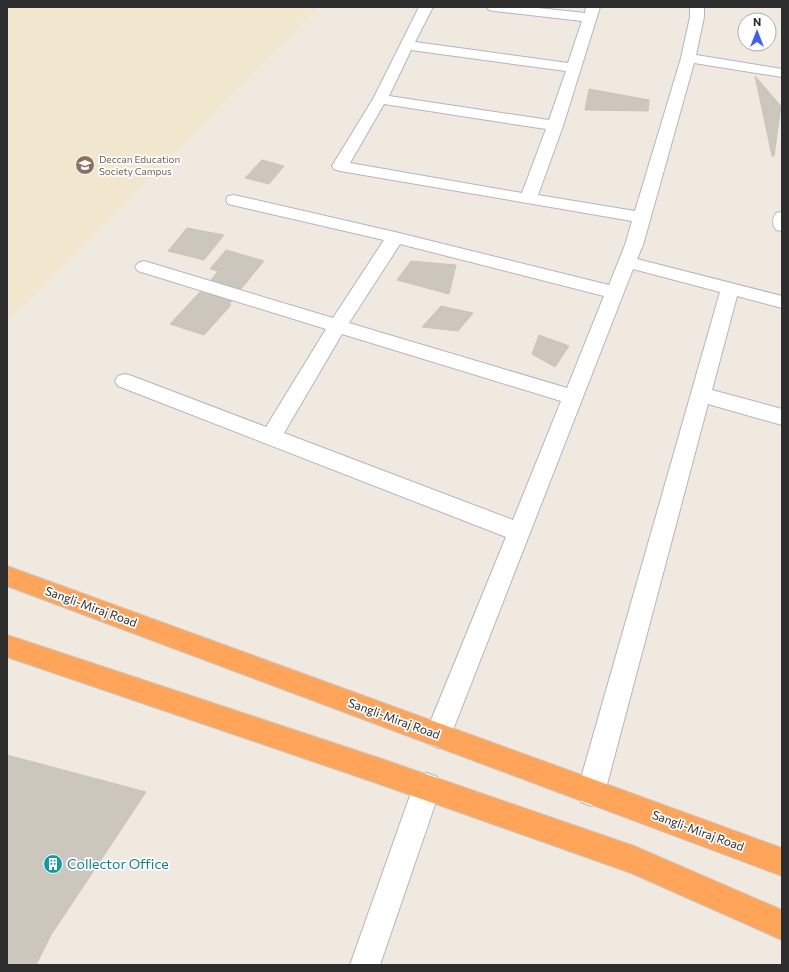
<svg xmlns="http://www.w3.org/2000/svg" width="789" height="972" font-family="Commissioner,sans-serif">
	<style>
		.education { fill: #f1e7ce }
		.building { fill: #cbc7bd; stroke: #cbc5b8 }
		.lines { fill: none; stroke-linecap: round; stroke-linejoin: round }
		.minor-casing { stroke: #b3b5c1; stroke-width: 2 }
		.highway-casing { stroke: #c8c8c8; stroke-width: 2 }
		.minor { fill: #fff; fill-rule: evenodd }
		.highway { fill: #ffa55a; fill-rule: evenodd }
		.labels { text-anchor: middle; stroke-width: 3.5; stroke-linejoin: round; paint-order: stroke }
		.far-education-label { font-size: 10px; fill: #785e54; stroke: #fff; text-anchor: start }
		.street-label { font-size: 12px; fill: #2d2d2d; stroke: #fff }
		.near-culture-label { font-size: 14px; fill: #0d838f; stroke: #fff; text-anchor: start }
	</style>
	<rect width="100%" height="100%" fill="#efe9df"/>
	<path class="education" d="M 7,7 L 319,7 L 7,322 Z"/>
	<g class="building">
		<path d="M 755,76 L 781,106 L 774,156 L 772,156 Z"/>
		<path d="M 589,89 L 649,100 L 648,111 L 585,110 Z"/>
		<path d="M 262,160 L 284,166 L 269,184 L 245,178 Z"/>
		<path d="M 187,228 L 224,235 L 204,260 L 168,251 Z"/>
		<path d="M 226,250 L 264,261 L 241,289 L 211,280 L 218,271 L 210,269 Z"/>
		<path d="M 411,261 L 456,265 L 449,294 L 397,280 Z"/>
		<path d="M 200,292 L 232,301 L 229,304 L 231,305 L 204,335 L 170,324 Z"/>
		<path d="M 441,306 L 473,313 L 458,331 L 422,327 Z"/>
		<path d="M 539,335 L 569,346 L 555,367 L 532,354 Z"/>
		<path d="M 7,755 L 146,792 L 51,935 L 36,965 L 7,965 Z"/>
	</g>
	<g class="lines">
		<defs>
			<g id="minor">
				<path d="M 419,7 L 433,7 L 415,42 L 568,63 L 582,21 L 494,11 L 489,10 L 487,7 L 529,7 L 585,13 L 586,7 L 600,7 L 563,126 L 538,195 L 635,211 L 681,58 L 690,17 L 690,7 L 704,7 L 704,17 L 696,55 L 782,69 L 782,77 L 694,63 L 643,245 L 637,259 L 782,296 L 782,308 L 737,296 L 712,390 L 782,409 L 782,425 L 708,404 L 605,792 L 601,802 L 591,806 L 581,802 L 577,792 L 720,292 L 633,269 L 451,735 L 447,744 L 438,748 L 429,744 L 425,735 L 506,537 L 118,386 L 115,381 L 118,376 L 125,374 L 132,376 L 266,427 L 326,329 L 138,271 L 135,267 L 138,263 L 144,261 L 333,318 L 384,240 L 228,204 L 226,200 L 228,196 L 234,195 L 395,232 L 609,285 L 625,245 L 632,221 L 340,171 L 334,169 L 332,166 L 373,99 ZM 411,50 L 566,71 L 549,120 L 389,96 ZM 384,104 L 546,129 L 522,193 L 350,163 ZM 400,244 L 604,296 L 567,388 L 349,323 ZM 342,334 L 561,401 L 513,520 L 284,433 Z"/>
				<path d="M 782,212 L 782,231 L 776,230 C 772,224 772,219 776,213 Z"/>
				<path d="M 427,773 L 437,777 L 441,787 L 380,965 L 350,965 L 413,787 L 417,777 Z"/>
			</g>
			<g id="highway">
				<path d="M 7,566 L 782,848 L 782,876 L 7,586 Z"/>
				<path d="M 7,635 L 382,759 L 634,846 L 782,910 L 782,940 L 631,873 L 382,785 L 7,657 Z"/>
			</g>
		</defs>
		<use href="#minor" class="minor-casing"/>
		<use href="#highway" class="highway-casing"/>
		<use href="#minor" class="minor"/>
		<use href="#highway" class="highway"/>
	</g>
	<defs>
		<symbol id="university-disc" viewBox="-11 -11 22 22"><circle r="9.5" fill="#8d6e63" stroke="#fff"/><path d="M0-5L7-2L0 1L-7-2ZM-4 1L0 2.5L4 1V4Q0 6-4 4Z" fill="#fff"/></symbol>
		<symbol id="building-disc" viewBox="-11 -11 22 22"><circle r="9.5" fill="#0f9aa8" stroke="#fff"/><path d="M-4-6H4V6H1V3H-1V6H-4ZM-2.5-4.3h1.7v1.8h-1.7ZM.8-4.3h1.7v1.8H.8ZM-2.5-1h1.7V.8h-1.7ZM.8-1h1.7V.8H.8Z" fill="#fff"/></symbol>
	</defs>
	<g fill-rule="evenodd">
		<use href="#university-disc" x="74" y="154" width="22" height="22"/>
		<use href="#building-disc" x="42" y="853" width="22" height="22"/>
	</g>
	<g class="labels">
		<g class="far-education-label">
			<text x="99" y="163">Deccan Education<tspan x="99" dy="12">Society Campus</tspan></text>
		</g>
		<g class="street-label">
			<text transform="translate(91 607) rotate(20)" y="4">Sangli-Miraj Road</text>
			<text transform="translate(394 719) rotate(20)" y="4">Sangli-Miraj Road</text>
			<text transform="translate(698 831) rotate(20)" y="4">Sangli-Miraj Road</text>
		</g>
		<g class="near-culture-label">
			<text x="67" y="869">Collector Office</text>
		</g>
	</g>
	<rect width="789" height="972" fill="none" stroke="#2d2d2d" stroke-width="16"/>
	<g transform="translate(757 32)"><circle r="19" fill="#ffffff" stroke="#ababab"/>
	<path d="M0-3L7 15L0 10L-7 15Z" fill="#3c5dff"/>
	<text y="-6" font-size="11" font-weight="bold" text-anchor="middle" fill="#2d2d2d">N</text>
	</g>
</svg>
